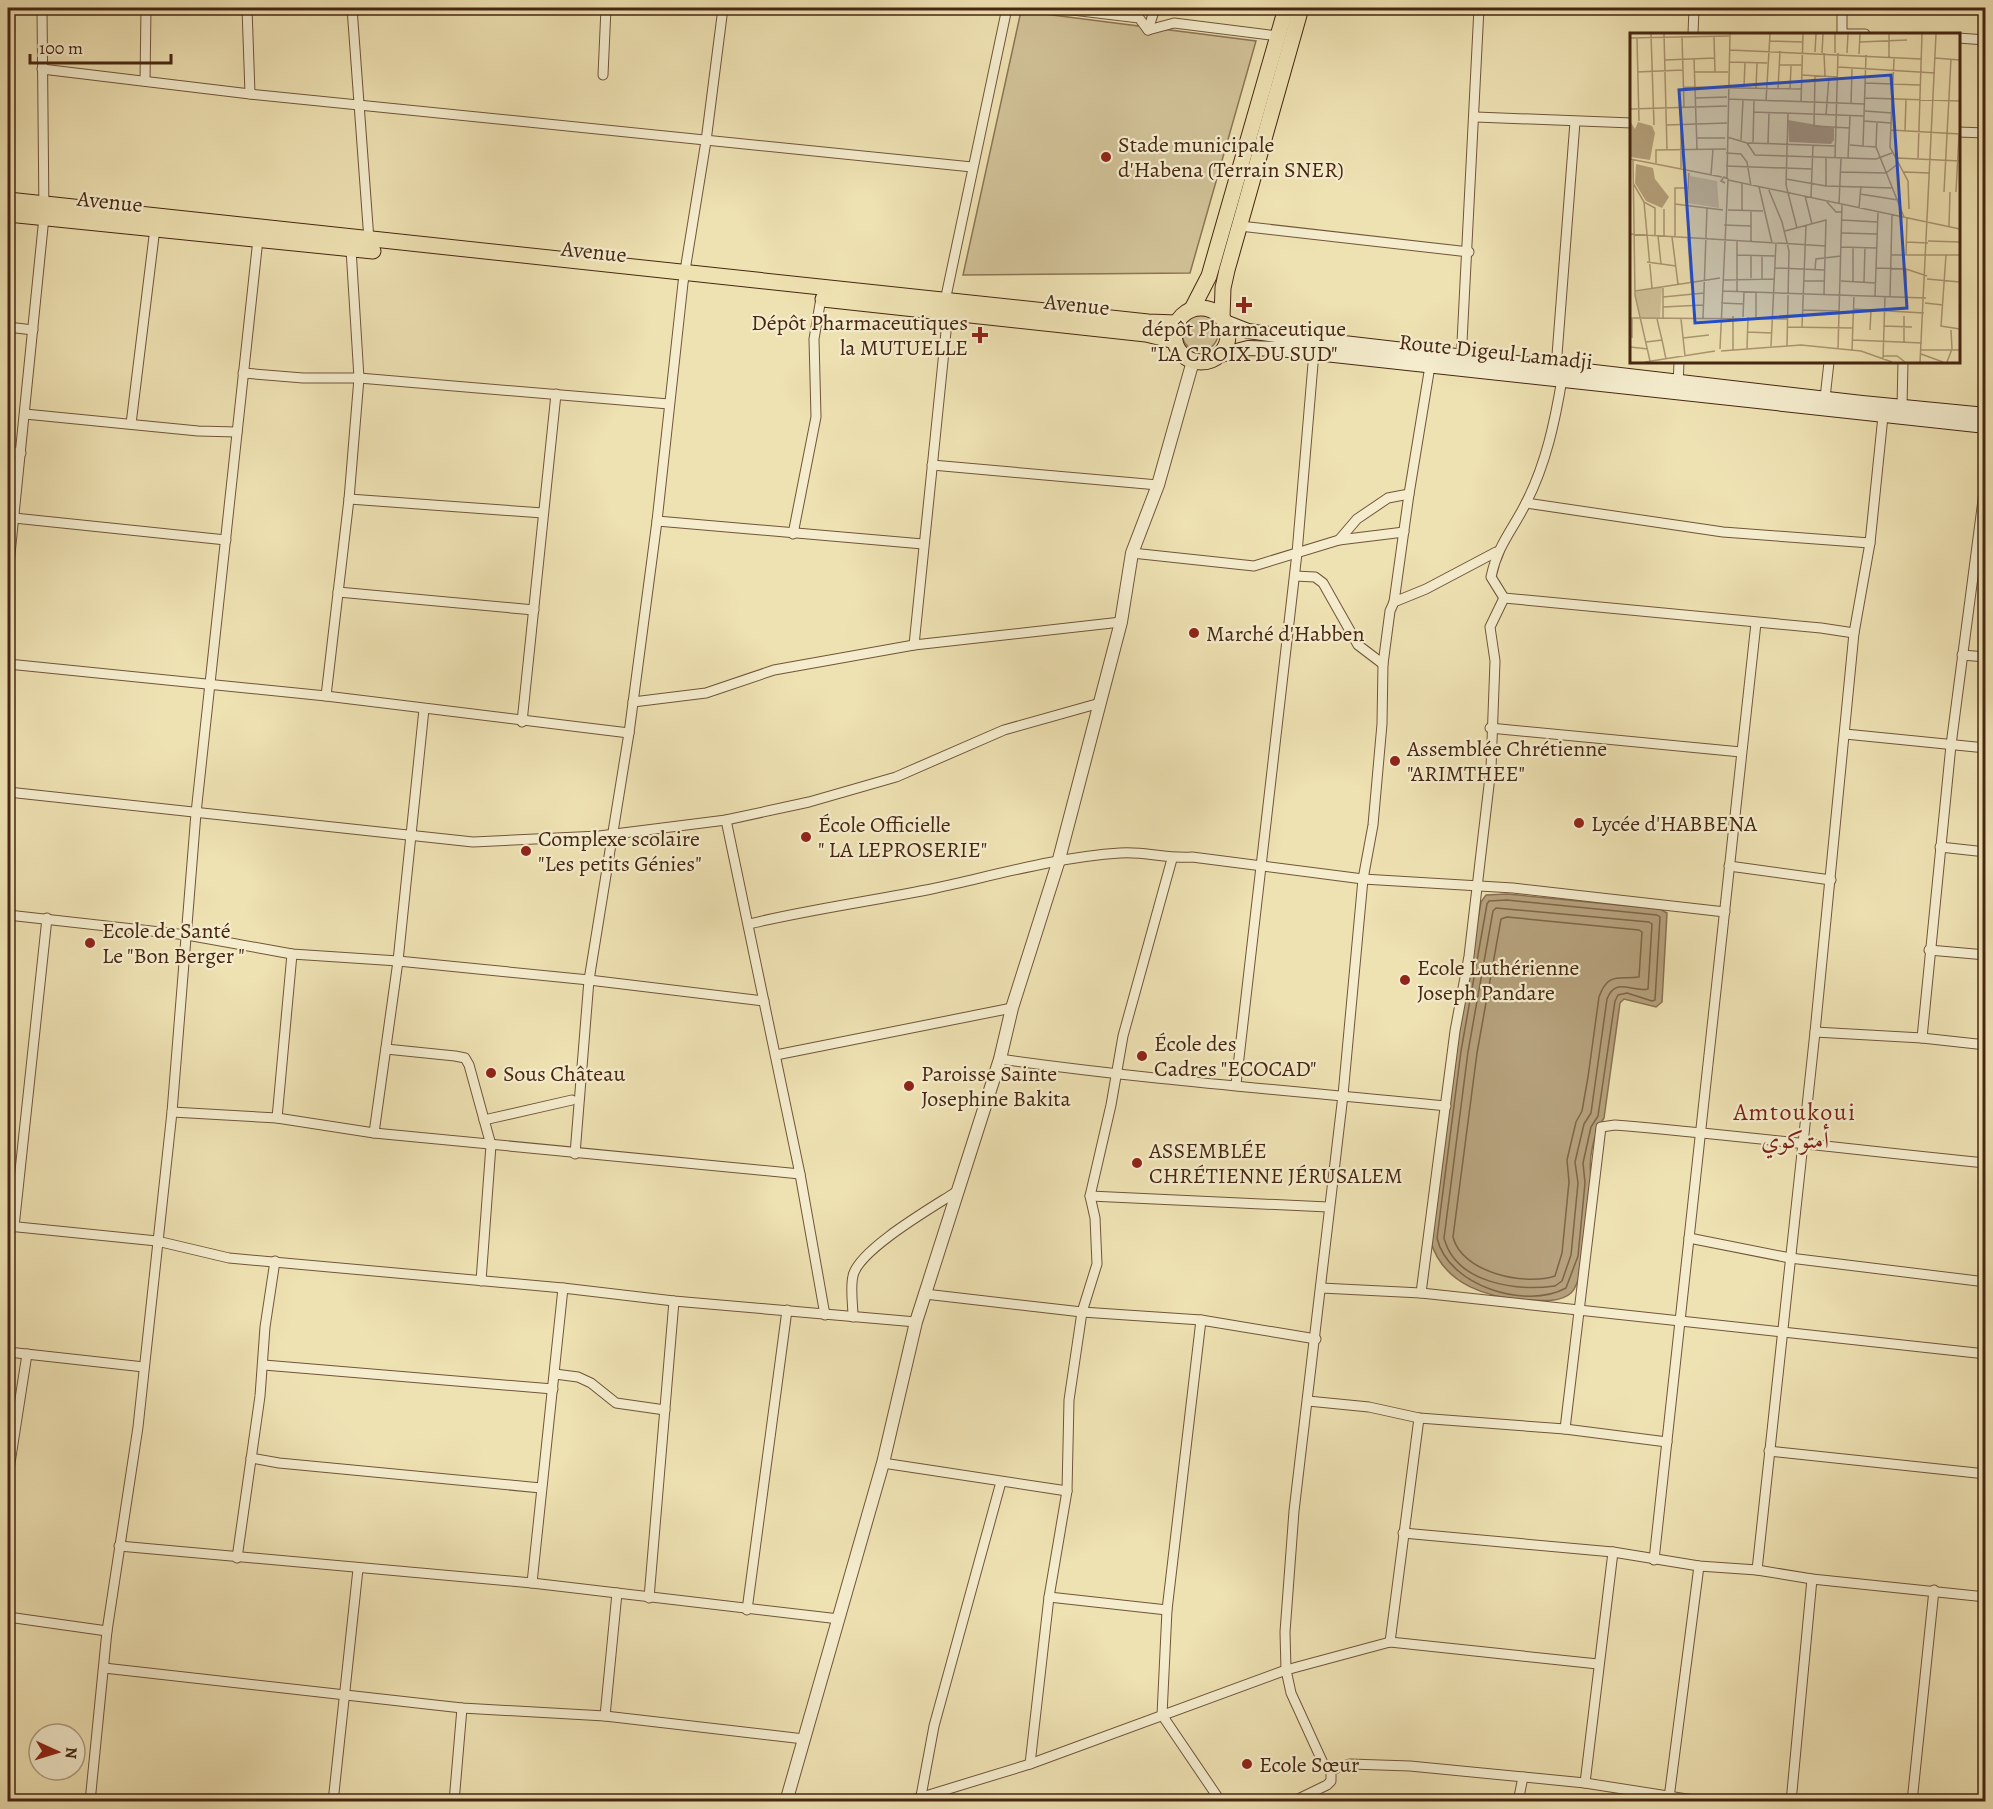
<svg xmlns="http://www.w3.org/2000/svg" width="1993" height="1809" font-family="Alegreya,Amiri,serif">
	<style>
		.green { fill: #d1c197; stroke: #8c7454; stroke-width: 1.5 }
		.water { fill: #b5a17c; stroke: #897052; stroke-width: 1.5 }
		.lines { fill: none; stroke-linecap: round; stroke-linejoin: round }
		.shore { stroke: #7e6447; stroke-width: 1.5 }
		.minor-casing { stroke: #70553a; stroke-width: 11 }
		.tertiary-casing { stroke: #70553a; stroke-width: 14 }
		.secondary-casing { stroke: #462612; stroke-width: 16 }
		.trunk-casing { stroke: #462612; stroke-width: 17 }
		.minor { stroke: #f4eccd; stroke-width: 9 }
		.tertiary { stroke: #f4eccd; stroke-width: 12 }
		.secondary { stroke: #f4eccd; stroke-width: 14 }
		.trunk { stroke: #eee1b2; stroke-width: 15 }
		.poi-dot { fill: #8f2418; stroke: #f4eccd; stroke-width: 2 }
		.labels { text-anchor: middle; stroke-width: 4.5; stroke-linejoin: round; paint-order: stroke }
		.poi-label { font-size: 22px; fill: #462612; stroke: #f4eccd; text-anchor: start }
		.street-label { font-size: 22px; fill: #462612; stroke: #f4eccd }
		.neighbourhood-label { font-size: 24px; letter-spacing: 1.5px; fill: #7a1f14; stroke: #f4eccd }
		.inset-road { fill: none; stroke: #ab9672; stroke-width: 1.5 }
		.view { fill: #1d4ed8; fill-opacity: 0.15; stroke: #1d4ed8; stroke-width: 3 }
		.inset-edge { fill: none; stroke: #462612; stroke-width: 3 }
	</style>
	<rect width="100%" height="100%" fill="#eee1b2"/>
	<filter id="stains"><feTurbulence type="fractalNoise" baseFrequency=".00333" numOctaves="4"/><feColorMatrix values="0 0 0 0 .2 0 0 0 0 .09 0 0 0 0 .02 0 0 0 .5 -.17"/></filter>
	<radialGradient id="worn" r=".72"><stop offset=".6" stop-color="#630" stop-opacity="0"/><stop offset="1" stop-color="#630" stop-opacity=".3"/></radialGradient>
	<g class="green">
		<path d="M 1021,11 L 1256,41 L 1190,273 L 963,275 Z"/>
		<circle cx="1200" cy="333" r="18"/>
	</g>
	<path class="water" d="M 1507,894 L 1660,909 L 1667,913 L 1662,1002 L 1656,1007 L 1624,999 L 1620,1003 L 1604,1118 C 1594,1133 1588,1158 1591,1176 C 1589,1200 1587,1278 1571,1293 C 1561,1302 1544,1301 1531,1300 C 1489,1299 1442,1285 1430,1239 L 1455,1050 L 1481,902 L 1486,895 Z"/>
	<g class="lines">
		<g class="shore">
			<path d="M 1507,900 L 1657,915 L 1660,917 L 1655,1000 L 1652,1001 L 1627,993 L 1618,995 L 1615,1001 L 1598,1116 L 1591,1127 L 1583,1163 L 1585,1183 L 1578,1256 L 1566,1288 C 1526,1310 1448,1286 1437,1238 L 1461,1051 L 1487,904 L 1489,901 Z"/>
			<path d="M 1496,908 L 1649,922 L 1652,924 L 1648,989 C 1632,993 1616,976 1607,999 L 1591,1113 L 1584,1124 L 1575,1162 L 1578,1183 L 1571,1255 L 1562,1281 L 1555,1286 C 1517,1291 1456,1284 1444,1238 L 1468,1052 L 1493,911 Z"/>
			<path d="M 1507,917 L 1639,930 L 1642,932 L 1639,977 C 1620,980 1608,971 1599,997 L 1588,1077 L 1582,1111 L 1576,1122 L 1567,1160 L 1569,1182 L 1562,1253 L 1555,1276 C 1525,1286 1462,1273 1453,1237 L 1477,1053 L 1501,919 Z"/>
		</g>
		<defs>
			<g id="minor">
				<path d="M 247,8 L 250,94"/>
				<path d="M 352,8 L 369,240"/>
				<path d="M 1056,8 L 1139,18 L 1148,30 L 1174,23 L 1278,36"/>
				<path d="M 1148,30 L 1155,8"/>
				<path d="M 1693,34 L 1694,8"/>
				<path d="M 1842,34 L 1842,8"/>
				<path d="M 1842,34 L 1865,34"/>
				<path d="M 1958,38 L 1986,40"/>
				<path d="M 42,69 L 250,94 L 972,167"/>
				<path d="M 603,75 L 606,8"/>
				<path d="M 145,81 L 146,8"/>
				<path d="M 1476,117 L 1632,123"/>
				<path d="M 1958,132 L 1986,133"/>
				<path d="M 1240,226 L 1469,252"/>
				<path d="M 945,301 L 1007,8"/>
				<path d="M 8,327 L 33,330"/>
				<path d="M 1461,362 L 1479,8"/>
				<path d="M 1556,368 L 1575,122"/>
				<path d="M 243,373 L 303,378 L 359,378 L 669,404"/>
				<path d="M 1678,386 L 1679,362"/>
				<path d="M 1825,398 L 1829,362"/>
				<path d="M 1902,406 L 1903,362"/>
				<path d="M 25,414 L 198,431 L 237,432"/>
				<path d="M 131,424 L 155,228"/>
				<path d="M 8,451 L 21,453"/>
				<path d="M 932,465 L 1158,485"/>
				<path d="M 349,499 L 543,513"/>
				<path d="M 1526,503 L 1723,532 L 1870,543"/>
				<path d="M 14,518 L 226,540"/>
				<path d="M 657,521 L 923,544"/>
				<path d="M 793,534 L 816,417 L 814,339 L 821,298"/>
				<path d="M 1339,540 L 1404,532"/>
				<path d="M 1132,553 L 1254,566 L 1339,540 L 1357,519 L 1388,498 L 1409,494 L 1430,366"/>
				<path d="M 8,574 L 44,217 L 42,8"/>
				<path d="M 1295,576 L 1315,577 L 1323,583 L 1358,645 L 1383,664"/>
				<path d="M 338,592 L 534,610"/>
				<path d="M 1504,598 L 1821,628 L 1854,633"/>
				<path d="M 1504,598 L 1491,577 C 1498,544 1512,531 1526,503 C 1546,464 1555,421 1562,379"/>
				<path d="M 1394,602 L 1409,494"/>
				<path d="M 914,645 L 948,312"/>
				<path d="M 1962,655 L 1986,657"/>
				<path d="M 8,664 L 326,696 L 629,733"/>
				<path d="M 326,696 L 349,499 L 359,378 L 351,249"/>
				<path d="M 633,702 L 706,693 L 774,670 L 914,645 L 1121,622"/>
				<path d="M 522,722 L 556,394"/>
				<path d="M 1490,728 L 1741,752"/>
				<path d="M 1845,734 L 1986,748"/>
				<path d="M 8,792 L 473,842 L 599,836 L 726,820 L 809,802 L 896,777 L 1004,730 L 1100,703"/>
				<path d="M 1940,847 L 1986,852"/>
				<path d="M 1729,866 L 1831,880"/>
				<path d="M 8,915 L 187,935 L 292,954 L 398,961 L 589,980 L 764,1001"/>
				<path d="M 749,924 C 811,909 873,901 936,888 C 996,875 1058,857 1120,853 C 1144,851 1167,859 1192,857 L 1363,879 L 1513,888 L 1725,912"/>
				<path d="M 1929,950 L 1986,955"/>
				<path d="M 1815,1032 L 1922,1038 L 1986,1045"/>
				<path d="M 1922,1038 L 1951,745 L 1986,477"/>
				<path d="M 386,1049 L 455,1056 L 465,1058 L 469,1065 L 491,1145 L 481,1281"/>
				<path d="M 776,1055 L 1012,1008"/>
				<path d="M 1000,1059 C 1148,1080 1297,1091 1446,1106"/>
				<path d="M 1236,1084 L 1297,553 L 1314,352"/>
				<path d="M 172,1112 L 277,1118 L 374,1133 L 800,1174 L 726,820"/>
				<path d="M 277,1118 L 292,954"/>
				<path d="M 484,1120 L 572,1100"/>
				<path d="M 374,1133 L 398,961 L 424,709"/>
				<path d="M 575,1154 L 589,980 L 629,733 L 657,521 L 683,283 L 706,141 L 723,8"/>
				<path d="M 800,1174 L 825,1315"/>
				<path d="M 1090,1196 L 1328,1207"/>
				<path d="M 8,1226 L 157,1241 L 229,1258 L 563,1288 L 674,1301 L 916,1322"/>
				<path d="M 14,1227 L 47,918"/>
				<path d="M 1689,1238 L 1790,1258 L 1986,1282"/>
				<path d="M 1321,1288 L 1421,1293 L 1986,1354"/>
				<path d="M 1421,1293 L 1455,1031 L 1469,956 L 1491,768 L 1495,661 L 1490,627 L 1504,598"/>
				<path d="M 925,1294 L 1082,1312 L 1201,1320 L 1316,1339"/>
				<path d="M 853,1317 C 853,1304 850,1288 853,1276 C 858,1250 933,1207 956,1192"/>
				<path d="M 1201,1320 L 1167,1610 L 1162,1715 L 1221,1802"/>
				<path d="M 8,1352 L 144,1367"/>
				<path d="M 264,1365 L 553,1389"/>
				<path d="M 555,1374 L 578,1377 L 591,1383 L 616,1403 L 665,1410"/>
				<path d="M 1308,1401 L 1369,1407 L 1419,1418 L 1565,1429 L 1667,1442"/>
				<path d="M 1565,1429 L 1601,1127 L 1615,1125 C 1739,1135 1862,1151 1986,1163"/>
				<path d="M 1769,1451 L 1986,1474"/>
				<path d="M 251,1458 L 279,1463 L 541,1488"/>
				<path d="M 883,1463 L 1067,1491"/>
				<path d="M 8,1476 L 27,1354"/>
				<path d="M 1403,1533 L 1613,1552 L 1699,1566 L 1757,1570 L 1812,1579 L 1986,1597"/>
				<path d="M 119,1546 L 532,1583 L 839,1619"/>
				<path d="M 237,1558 L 260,1396 L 265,1327 L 275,1261"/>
				<path d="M 1654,1560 L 1756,623"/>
				<path d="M 1757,1570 L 1815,1032 L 1854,633 L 1870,543 L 1883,416"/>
				<path d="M 532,1583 L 563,1288"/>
				<path d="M 1049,1597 L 1167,1610"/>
				<path d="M 649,1598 L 674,1301"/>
				<path d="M 747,1610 L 787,1310"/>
				<path d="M 8,1617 L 107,1631"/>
				<path d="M 1390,1642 L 1419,1418"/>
				<path d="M 104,1668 L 462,1708 L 605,1716 L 804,1739"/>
				<path d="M 605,1716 L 617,1593"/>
				<path d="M 1030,1764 L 1049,1597 L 1067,1491 L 1069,1400 L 1082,1312 L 1097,1264 L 1095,1218 L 1090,1196 L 1111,1105 L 1123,1036 L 1172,859"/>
				<path d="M 1331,1770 L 1323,1763 L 1291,1693 L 1286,1670 L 1285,1632 L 1294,1511 L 1343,1095 L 1363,879 L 1373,825 L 1382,724 L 1383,664 L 1390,611 L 1394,602 L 1426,589 L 1496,552"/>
				<path d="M 1331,1770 L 1350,1764 L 1410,1766 L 1585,1783 L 1706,1802"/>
				<path d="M 1585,1783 L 1613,1552"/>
				<path d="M 921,1796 L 934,1726 L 1001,1482"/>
				<path d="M 1669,1798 L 1699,1566"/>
				<path d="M 90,1802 L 107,1631 L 138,1427 L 172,1112 L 196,813 L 258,239"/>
				<path d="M 333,1802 L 358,1569"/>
				<path d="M 454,1802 L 462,1708"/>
				<path d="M 906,1802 L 1030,1764 L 1286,1670 L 1390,1642 L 1598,1664"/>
				<path d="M 1292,1802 L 1327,1785 L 1331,1781 L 1331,1770"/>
				<path d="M 1518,1802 L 1523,1777"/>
				<path d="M 1791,1802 L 1812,1579"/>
				<path d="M 1912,1802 L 1934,1590"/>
			</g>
			<path id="tertiary" d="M 786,1802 L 883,1463 L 916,1322 L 1000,1059 L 1012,1008 L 1058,863 L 1121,622 L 1132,553 L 1158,485 L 1193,361"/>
			<g id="secondary">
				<path d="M 1225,322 L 1248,331 L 1283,336 L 1862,403 L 1986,415"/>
				<path d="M 1217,356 L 1248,348 L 1279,349 L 1986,426"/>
			</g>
			<g id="trunk">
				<path d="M 8,200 L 1148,322 L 1177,323"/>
				<path d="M 8,214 L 373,251"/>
				<path d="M 823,299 L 1146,334 L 1175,341"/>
				<circle cx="1201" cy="335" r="27"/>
				<path d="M 1192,309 L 1209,276 L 1286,8"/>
				<path d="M 1222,318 L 1223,288 L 1227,270 L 1301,8"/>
			</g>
		</defs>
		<use href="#minor" class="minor-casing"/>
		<use href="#tertiary" class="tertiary-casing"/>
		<use href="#secondary" class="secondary-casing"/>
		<use href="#trunk" class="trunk-casing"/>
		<use href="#minor" class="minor"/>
		<use href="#tertiary" class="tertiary"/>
		<use href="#secondary" class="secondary"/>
		<use href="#trunk" class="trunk"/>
	</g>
	<g class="poi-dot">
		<circle cx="1106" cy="157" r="6"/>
		<path d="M1241 296h6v6h6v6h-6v6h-6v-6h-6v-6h6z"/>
		<path d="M977 326h6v6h6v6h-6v6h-6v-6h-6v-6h6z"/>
		<circle cx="1194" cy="633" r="6"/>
		<circle cx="1395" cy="761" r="6"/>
		<circle cx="1579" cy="823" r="6"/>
		<circle cx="806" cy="837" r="6"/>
		<circle cx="526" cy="851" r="6"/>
		<circle cx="90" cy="943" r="6"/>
		<circle cx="1405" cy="980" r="6"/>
		<circle cx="1142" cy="1056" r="6"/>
		<circle cx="491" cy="1073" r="6"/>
		<circle cx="909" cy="1086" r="6"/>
		<circle cx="1137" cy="1163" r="6"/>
		<circle cx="1247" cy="1764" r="6"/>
	</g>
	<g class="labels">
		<g class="poi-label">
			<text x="1118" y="152">Stade municipale<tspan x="1118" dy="25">d'Habena (Terrain SNER)</tspan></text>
			<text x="968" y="330" text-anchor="end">Dépôt Pharmaceutiques<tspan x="968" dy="25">la MUTUELLE</tspan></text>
			<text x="1244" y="336" text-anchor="middle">dépôt Pharmaceutique<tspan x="1244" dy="25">"LA CROIX DU SUD"</tspan></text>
			<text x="1206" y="641">Marché d'Habben</text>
			<text x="1407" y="756">Assemblée Chrétienne<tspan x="1407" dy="25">"ARIMTHEE"</tspan></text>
			<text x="1591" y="831">Lycée d'HABBENA</text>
			<text x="818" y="832">École Officielle<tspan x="818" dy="25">" LA LEPROSERIE"</tspan></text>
			<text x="538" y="846">Complexe scolaire<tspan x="538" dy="25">"Les petits Génies"</tspan></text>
			<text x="102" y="938">Ecole de Santé<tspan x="102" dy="25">Le "Bon Berger "</tspan></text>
			<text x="1417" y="975">Ecole Luthérienne<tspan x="1417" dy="25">Joseph Pandare</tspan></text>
			<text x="1154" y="1051">École des<tspan x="1154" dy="25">Cadres "ECOCAD"</tspan></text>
			<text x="503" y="1081">Sous Château</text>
			<text x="921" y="1081">Paroisse Sainte<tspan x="921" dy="25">Josephine Bakita</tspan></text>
			<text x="1149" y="1158">ASSEMBLÉE<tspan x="1149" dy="25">CHRÉTIENNE JÉRUSALEM</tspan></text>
			<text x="1259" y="1772">Ecole Sœur</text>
		</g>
		<g class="street-label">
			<text transform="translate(110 201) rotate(6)" y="8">Avenue</text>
			<text transform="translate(594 251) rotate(6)" y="8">Avenue</text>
			<text transform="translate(1077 304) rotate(6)" y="8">Avenue</text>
			<text transform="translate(1496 351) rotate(6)" y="8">Route Digeul Lamadji</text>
		</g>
		<g class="neighbourhood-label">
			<text x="1795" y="1120">Amtoukoui<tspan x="1795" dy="28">أمتوكوي</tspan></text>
		</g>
	</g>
	<g transform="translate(1630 33)">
		<rect width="330" height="330" fill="#eee1b2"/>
		<path d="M 60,143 L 87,148 L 89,175 L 58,170 ZM 32,254 L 30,285 L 11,285 L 5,259 Z" fill="#d1c197"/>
		<path d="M 158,87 L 204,95 L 204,107 L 201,111 L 159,109 ZM 0,88 L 5,96 L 8,89 L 22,93 L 25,100 L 20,127 L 0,124 ZM 6,131 L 23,135 L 25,146 L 39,164 L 32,175 L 16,168 L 5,150 Z" fill="#b5a17c"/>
		<path class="inset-road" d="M 21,1 L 24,92M 34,1 L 37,117M 259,1 L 259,25M 52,3 L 54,74M 84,3 L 85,39 L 98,39M 0,5 L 99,3M 7,5 L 9,88M 139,8 L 173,9M 230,9 L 277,7M 100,17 L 291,26M 185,19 L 186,1M 192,20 L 193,1M 194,20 L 195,43M 205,20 L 205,1M 217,20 L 218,1M 229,21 L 230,1M 305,25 L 330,27M 64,26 L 67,116M 264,26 L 260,114 L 278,148 L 279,176M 35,27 L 85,25M 100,29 L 137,30M 149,32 L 172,32M 208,34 L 305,40M 7,39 L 53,37M 64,39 L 85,39M 171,42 L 207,44M 185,43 L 184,93 L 220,95M 235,50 L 290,52M 54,54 L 171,56M 114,54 L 115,29M 126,55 L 127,30M 148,56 L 150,18M 160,56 L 161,33M 65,65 L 97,64M 235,65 L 330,68M 98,66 L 235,71M 136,68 L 140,1M 171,69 L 173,1M 221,71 L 222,36M 0,76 L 97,73M 235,78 L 262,80M 124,79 L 234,83M 158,81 L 156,152 L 167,195M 196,82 L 199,44M 234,88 L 261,90M 247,89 L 246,114 L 274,184M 37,92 L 97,90M 51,92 L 51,136M 261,97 L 330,101M 275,97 L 276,66M 97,104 L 117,110 L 125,122 L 246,126 L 262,120M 66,105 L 95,105M 111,107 L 113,67M 123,109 L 124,68M 118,110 L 205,113M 138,110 L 139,80M 220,112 L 246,114M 233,113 L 236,22M 96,120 L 111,121 L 117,129 L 121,153M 196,125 L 196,153M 205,125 L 208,20M 218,125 L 220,83M 267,125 L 330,128M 288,125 L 292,1M 0,126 L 92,144M 3,127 L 5,262 L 20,328M 26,130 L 26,117 L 96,116M 96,133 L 182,136M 210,139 L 256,140 L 269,130M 274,139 L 300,140M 81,142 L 83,116M 97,145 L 100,1M 156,146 L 196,153 L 263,155M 98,147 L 330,196M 3,150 L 14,169M 129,154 L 142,210M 138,155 L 152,189 L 159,218 L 157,313M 314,159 L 321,26M 326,159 L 329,101M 230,161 L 268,167M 175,163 L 182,191M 181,164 L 183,112M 197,169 L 206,179 L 212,179M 45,171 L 93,177M 209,171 L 211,125M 57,172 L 59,140M 229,175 L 231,153M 98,177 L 133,178M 112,177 L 112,150M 212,187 L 247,189M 94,192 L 121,193M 319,193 L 320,159M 155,198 L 196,187 L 194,261M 212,200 L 247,201M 0,201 L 196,213M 28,203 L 31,231M 34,203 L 34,176M 42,204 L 48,251M 45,204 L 45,155 L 59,155M 58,205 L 61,249M 298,208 L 330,209M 121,209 L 121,178M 276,209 L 298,210M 211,214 L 246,215M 107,222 L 145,223M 261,222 L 330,222M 276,222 L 277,185M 316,222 L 311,293 L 330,296M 17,229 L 46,233M 145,235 L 195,237M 246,235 L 276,236 L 297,243M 185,236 L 186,226 L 211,223M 121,245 L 121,222M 132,246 L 132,223M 297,246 L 330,249M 94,247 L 144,246M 174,248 L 194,248M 211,248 L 246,250M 223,248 L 223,214M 234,249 L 235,214M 22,255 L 14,169 L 25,175 L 25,203M 5,258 L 90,245M 92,258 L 296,265M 107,259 L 107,208M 33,264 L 74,260M 245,264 L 248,179M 260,264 L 262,182M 276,265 L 276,236M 91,270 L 114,271M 295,270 L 313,272M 33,274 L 73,272M 223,276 L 294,280M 172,277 L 209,278M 274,283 L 274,309M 113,284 L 114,259M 126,284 L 126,259M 0,285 L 158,286M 73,285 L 77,175M 33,286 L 33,253M 51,286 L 55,323M 254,293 L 282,294M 157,294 L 223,295M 172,294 L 176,192M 240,297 L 241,277M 117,299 L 142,300M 2,305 L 2,285M 53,305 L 79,302M 32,307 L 36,326M 223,307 L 292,310M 16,309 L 32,307 L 27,286M 141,313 L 146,210M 0,314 L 18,316M 90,316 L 98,146 L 94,144 L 91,148 L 95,150M 117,316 L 118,284M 208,316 L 212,172M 103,317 L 103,283M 222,317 L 224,262M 291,317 L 330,317M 91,318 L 171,312 L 231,318 L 262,329M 291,321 L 313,329M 253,323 L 267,323 L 275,329M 253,326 L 255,264M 15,329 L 85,318M 290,329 L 306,1M 317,329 L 322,316 L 321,297"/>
		<path class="view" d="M 261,42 L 277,275 L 65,290 L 49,57 Z"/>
		<rect width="330" height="330" class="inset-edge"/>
	</g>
	<rect width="1993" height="1809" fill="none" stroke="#eee1b2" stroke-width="30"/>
	<rect x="9" y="9" width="1975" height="1791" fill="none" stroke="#462612" stroke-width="3"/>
	<rect x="15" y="15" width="1963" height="1779" fill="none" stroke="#462612" stroke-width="1.5"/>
	<g transform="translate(57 1752) rotate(94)"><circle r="28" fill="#f4eccd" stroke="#ae9d82" stroke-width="1.5"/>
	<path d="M0-4.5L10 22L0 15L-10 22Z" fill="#8f2418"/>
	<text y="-9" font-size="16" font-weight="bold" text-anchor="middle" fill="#462612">N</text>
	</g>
	<path d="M30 54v9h141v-9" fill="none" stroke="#462612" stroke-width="3"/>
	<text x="39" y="54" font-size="18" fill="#462612" stroke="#f4eccd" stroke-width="4.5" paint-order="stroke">100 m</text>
	<rect width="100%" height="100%" filter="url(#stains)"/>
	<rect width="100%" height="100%" fill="url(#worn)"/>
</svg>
